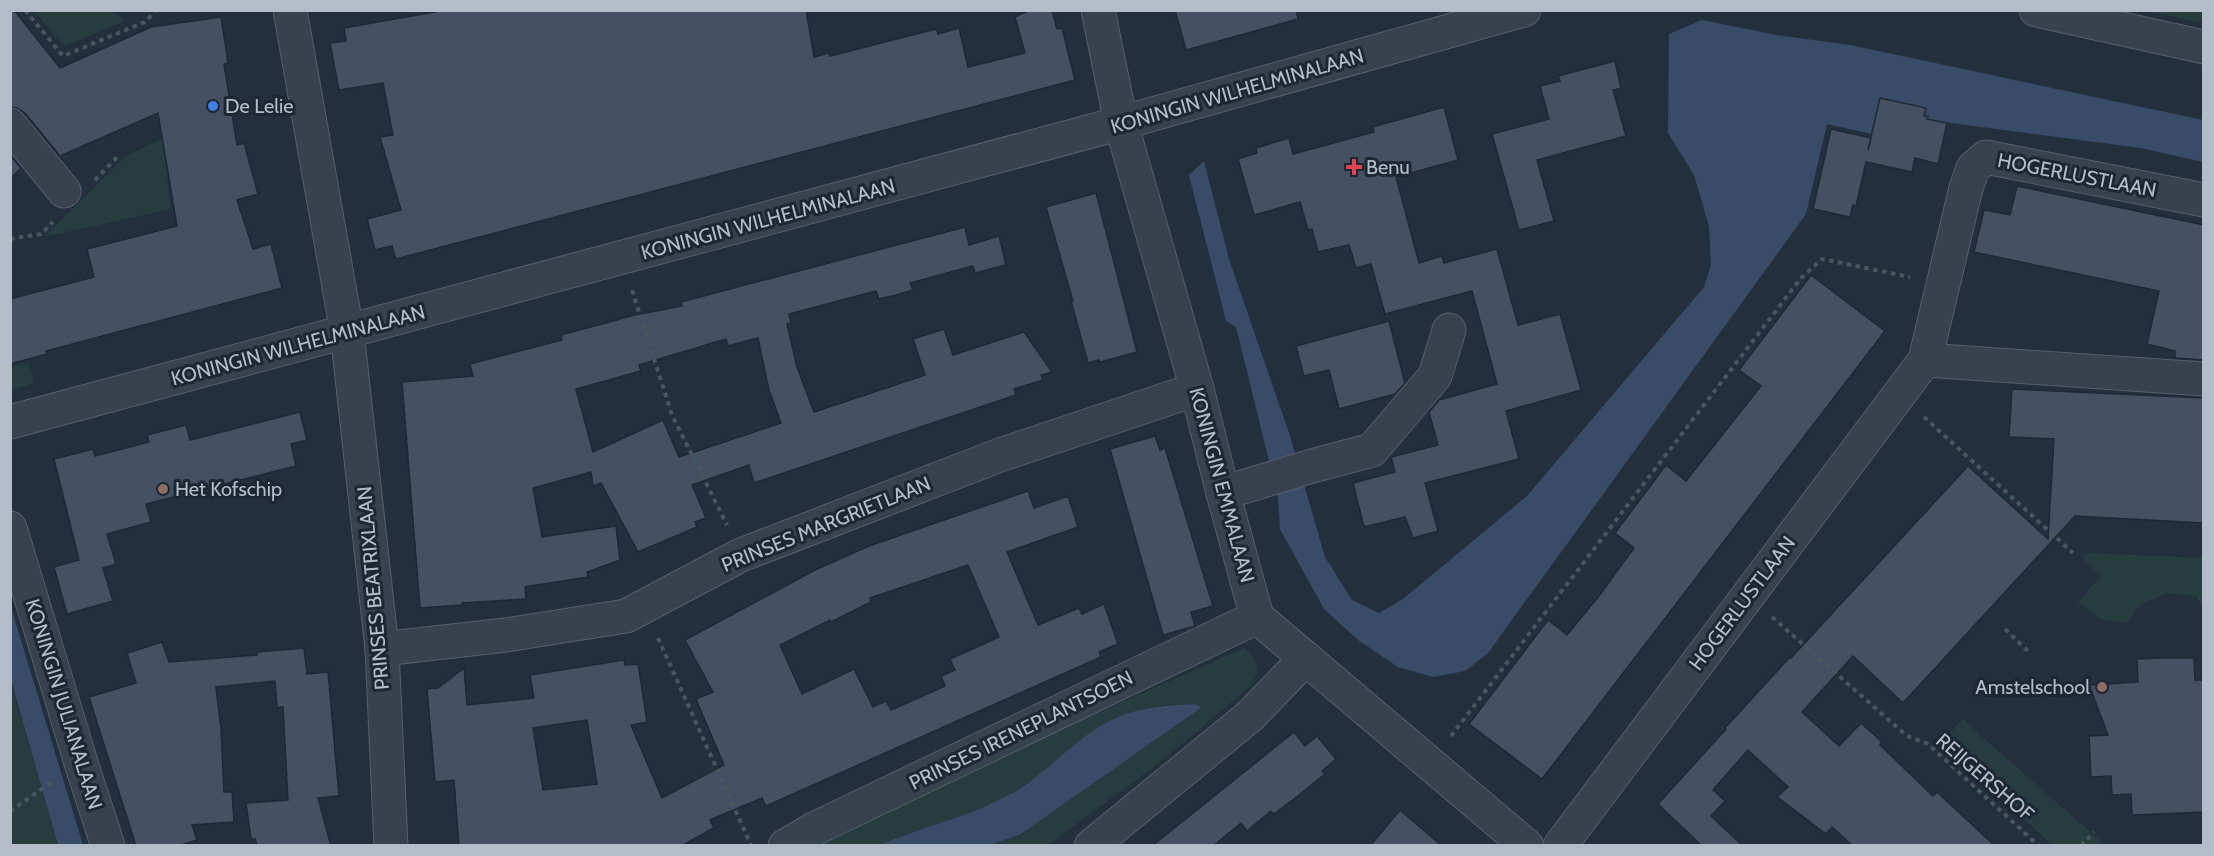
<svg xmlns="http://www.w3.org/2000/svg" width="2214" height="856" font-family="Cabin,sans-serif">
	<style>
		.green { fill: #263c3f }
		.water { fill: #394c67 }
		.building { fill: #455162; stroke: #1f2835; stroke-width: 1.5; fill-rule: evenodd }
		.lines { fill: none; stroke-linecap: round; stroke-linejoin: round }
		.minor-casing { stroke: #565f6c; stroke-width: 35 }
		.path { stroke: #44595c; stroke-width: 4; stroke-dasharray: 4.5 4.5; stroke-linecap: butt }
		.minor { stroke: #38414e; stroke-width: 33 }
		.shop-dot { fill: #3f7fe0; stroke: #1d2633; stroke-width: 2 }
		.health-dot { fill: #e0444e; stroke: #1d2633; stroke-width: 2 }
		.education-dot { fill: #8d6e63; stroke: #1d2633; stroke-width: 2 }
		.labels { text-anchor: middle; stroke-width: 6; stroke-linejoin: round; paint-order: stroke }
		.street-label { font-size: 20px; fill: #b4bcc9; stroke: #1d2633 }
		.poi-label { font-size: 20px; fill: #b4bcc9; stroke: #1d2633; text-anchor: start }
	</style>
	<rect width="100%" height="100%" fill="#242f3e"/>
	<g class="green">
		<path d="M 34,11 L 108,11 L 122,17 L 124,22 L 64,46 Z"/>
		<path d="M 2147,11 L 2203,11 L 2203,23 Z"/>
		<path d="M 187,125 L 165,157 L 171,209 L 44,237 L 125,157 Z"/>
		<path d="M 29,363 L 34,383 L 11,390 L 11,366 Z"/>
		<path d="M 2087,553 L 2203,558 L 2203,607 L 2196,596 L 2166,593 L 2141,604 L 2126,623 L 2103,620 L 2078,602 L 2101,576 L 2082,557 Z"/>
		<path d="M 1244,648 C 1259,662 1261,667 1252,685 L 1159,763 L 1048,845 L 990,845 L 1021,834 L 1202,707 L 1194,704 L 1162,706 L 1125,715 L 1067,751 L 1030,782 L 995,802 L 959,817 L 903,835 L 880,845 L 810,846 L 946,781 Z"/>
		<path d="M 10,680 L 58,845 L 11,845 Z"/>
		<path d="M 1963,718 L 1980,735 L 2105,845 L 2052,845 L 1942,742 Z"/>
	</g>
	<g class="water">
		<path d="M 1702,20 L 1776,35 L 1850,45 L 2203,120 L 2203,162 L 2141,148 L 1936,121 L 1876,135 L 1827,124 L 1806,214 L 1488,653 L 1465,671 L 1433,677 L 1398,667 L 1358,640 L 1324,609 L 1280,529 L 1278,497 L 1236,327 L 1226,321 L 1189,175 L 1204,161 L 1229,259 L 1290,436 L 1325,557 L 1352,600 L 1379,613 L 1403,599 L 1527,496 L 1704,287 L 1711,265 L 1709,226 L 1694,175 L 1668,133 L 1669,34 Z"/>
		<path d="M 11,607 L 83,845 L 58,845 L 11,680 Z"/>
		<path d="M 1194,704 L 1202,707 L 1021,834 L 990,845 L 880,845 C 918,828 959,820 996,801 C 1008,795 1022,789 1032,780 C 1062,757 1090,726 1126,714 C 1148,707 1171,705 1194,704 Z"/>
	</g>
	<g class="building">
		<path d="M 10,10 L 14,10 L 60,68 L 151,27 L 221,17 L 228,63 L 224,64 L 237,145 L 244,143 L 258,194 L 237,200 L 253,249 L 271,244 L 282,288 L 46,351 L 47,354 L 10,364 L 10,299 L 94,277 L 87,249 L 177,226 L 158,113 L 60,156 L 25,113 L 17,108 L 10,107 Z"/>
		<path d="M 446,10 L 806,10 L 814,57 L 829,53 L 830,56 L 936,29 L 938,34 L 959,28 L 968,67 L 1025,53 L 1015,17 L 1030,10 L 1052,10 L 1057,29 L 1062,28 L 1075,80 L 396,259 L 392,246 L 375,250 L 367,219 L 401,210 L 380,137 L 393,135 L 383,83 L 339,90 L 330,43 L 346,41 L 344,28 Z"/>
		<path d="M 1175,10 L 1296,10 L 1298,19 L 1186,50 Z"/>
		<path d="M 1615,61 L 1621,88 L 1613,90 L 1626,136 L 1537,160 L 1554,221 L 1519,230 L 1492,134 L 1549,119 L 1540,86 L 1560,81 L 1558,76 Z"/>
		<path d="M 1880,98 L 1926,108 L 1924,116 L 1928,116 L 1927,119 L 1947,123 L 1938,164 L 1915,158 L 1912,172 L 1866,162 L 1856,206 L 1853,205 L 1850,217 L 1813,209 L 1831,129 L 1871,138 L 1868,150 Z"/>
		<path d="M 1444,107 L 1458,160 L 1396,177 L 1419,263 L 1442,256 L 1444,263 L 1497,249 L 1518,325 L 1560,314 L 1581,390 L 1506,411 L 1519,459 L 1425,483 L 1438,531 L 1413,538 L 1405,517 L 1364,527 L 1353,483 L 1395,472 L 1391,457 L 1438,445 L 1429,412 L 1439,400 L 1497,384 L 1472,291 L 1385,314 L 1371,264 L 1356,268 L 1349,245 L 1318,252 L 1312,229 L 1308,230 L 1300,202 L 1254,215 L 1238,159 L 1257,153 L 1256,148 L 1289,138 L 1293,154 L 1374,132 L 1373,127 Z"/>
		<path d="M 10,155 L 21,168 L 10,179 Z"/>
		<path d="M 2017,186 L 2204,225 L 2204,360 L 2175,358 L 2175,351 L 2147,344 L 2159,291 L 1974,252 L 1984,210 L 2010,215 Z"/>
		<path d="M 1096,193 L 1137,352 L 1100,362 L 1099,360 L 1088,363 L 1071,301 L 1073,301 L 1046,207 Z"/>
		<path d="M 965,227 L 969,245 L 999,236 L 1006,265 L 975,273 L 973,266 L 910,283 L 913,290 L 896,295 L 879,299 L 876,291 L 789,314 L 791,323 L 787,324 L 797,367 L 814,412 L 925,375 L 913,339 L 944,329 L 953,355 L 1024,332 L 1052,372 L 1041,375 L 1043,380 L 1014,389 L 1016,395 L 754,483 L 749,465 L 692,485 L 706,518 L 695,522 L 697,527 L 638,552 L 601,483 L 593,486 L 591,472 L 533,488 L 542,537 L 616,526 L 620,560 L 587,572 L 588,577 L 525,587 L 526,599 L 462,603 L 462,605 L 420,608 L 402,382 L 473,376 L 470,364 L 562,340 L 561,335 L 635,315 L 682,306 L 681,302 ZM 758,338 L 769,390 L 781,423 L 679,457 L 663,420 L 593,452 L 576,389 L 641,371 L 639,365 L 726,339 L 728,346 Z"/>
		<path d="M 1811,275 L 1885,331 L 1542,779 L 1469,724 L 1548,620 L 1567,635 L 1599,596 L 1634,548 L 1615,533 L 1666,465 L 1686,481 L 1761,386 L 1739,370 Z"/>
		<path d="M 1389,321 L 1405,383 L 1395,394 L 1339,409 L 1329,370 L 1304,376 L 1296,346 Z"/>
		<path d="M 2012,389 L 2204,398 L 2204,523 L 2075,516 L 1903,703 L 1853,656 L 1802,712 L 1839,746 L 1861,723 L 1882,742 L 1880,745 L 1933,796 L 1937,792 L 1995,846 L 1853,846 L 1832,827 L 1826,834 L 1777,797 L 1788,787 L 1748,750 L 1713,790 L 1725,801 L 1711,816 L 1743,846 L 1702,846 L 1658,804 L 1726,729 L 1725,728 L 1790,657 L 1791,658 L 1968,466 L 2048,539 L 2054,439 L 2009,437 Z"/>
		<path d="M 300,412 L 307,440 L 291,444 L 296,466 L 146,504 L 151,522 L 107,534 L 116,564 L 103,568 L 113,601 L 67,614 L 54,567 L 79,560 L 54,459 L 93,449 L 95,456 L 149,442 L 147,435 L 186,425 L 190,440 Z"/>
		<path d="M 1155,436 L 1160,450 L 1165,448 L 1213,606 L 1191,612 L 1195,626 L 1163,635 L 1110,449 Z"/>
		<path d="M 1028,491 L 1034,508 L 1068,496 L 1078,527 L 1007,552 L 1038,625 L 1079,608 L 1082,614 L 1104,604 L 1118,644 L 1099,652 L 1101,657 L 766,806 L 762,798 L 710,820 L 714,828 L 681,846 L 459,846 L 454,780 L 435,782 L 427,689 L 438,688 L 464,668 L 467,705 L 534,698 L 530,675 L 624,660 L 625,665 L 638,664 L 647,722 L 631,725 L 662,798 L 724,765 L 696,699 L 713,692 L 685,640 L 815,570 L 869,546 ZM 968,565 L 999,637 L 950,659 L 955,670 L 941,676 L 945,686 L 891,710 L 886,701 L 873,707 L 854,669 L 802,694 L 780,645 L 830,620 L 831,622 L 871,602 L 870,598 ZM 587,720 L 597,784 L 543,790 L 533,728 Z"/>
		<path d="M 162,642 L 169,662 L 257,655 L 257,652 L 304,648 L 307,674 L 328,672 L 339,796 L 318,798 L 331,846 L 257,846 L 255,839 L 251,839 L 246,803 L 288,800 L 283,707 L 277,708 L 275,681 L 216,687 L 221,729 L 224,792 L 232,792 L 234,822 L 192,825 L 197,840 L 178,846 L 136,846 L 89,697 L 136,683 L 127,653 Z"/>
		<path d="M 2159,658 L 2194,658 L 2195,680 L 2204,680 L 2204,812 L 2132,815 L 2131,794 L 2112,795 L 2111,776 L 2091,777 L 2089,736 L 2108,735 L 2089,685 L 2138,682 L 2137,659 Z"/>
		<path d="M 1294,732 L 1305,746 L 1317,736 L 1336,759 L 1322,771 L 1325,774 L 1299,795 L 1274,814 L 1271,811 L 1247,831 L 1241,823 L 1213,846 L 1152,846 Z"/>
		<path d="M 1400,810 L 1442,846 L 1370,846 Z"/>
	</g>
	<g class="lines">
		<defs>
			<g id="minor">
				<path d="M 290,10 L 347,332 L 382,649 L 391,846"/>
				<path d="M 1098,10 L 1121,123 L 1197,389 L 1223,493 L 1257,617 L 1527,846"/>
				<path d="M 2036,10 L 2204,47"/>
				<path d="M 10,125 L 64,191"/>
				<path d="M 1925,360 L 2204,379"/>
				<path d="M 10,422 L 1121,123 L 1524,10"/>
				<path d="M 1223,493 L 1312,466 L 1372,450 L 1435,376 L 1449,330"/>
				<path d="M 10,528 L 82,766 L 108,846"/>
				<path d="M 382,649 L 506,635 L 626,616 L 741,555 L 1000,455 L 1197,389"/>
				<path d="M 785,846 L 816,828 L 1257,617"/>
				<path d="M 1091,846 L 1250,716 L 1306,658"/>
				<path d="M 1560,846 L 1925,360 L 1966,188 L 1973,168 L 1986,157 L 2204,200"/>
			</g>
		</defs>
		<use href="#minor" class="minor-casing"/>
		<g class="path">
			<path d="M 25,10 L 63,56 L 145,22 L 156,10"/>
			<path d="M 95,180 L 119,155"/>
			<path d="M 10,239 L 41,234 L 53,222"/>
			<path d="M 632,290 L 672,415 L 727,525"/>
			<path d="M 1924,417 L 2073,553"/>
			<path d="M 1772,617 L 1907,736 L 1928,744 L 2039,846"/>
			<path d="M 2005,629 L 2031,654"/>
			<path d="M 658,638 L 751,845"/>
			<path d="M 1451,736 L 1801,278 L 1822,259 L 1910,277"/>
			<path d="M 10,811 L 52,782"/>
			<path d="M 2081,846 L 2094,832"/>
		</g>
		<use href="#minor" class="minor"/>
	</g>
	<circle class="shop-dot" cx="213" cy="106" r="6"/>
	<path class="health-dot" d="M1351 158h6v6h6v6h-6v6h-6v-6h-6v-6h6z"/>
	<g class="education-dot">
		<circle cx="163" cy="489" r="6"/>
		<circle cx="2102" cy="687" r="6"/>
	</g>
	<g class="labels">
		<g class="street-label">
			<text transform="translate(1237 91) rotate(-16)" y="7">KONINGIN WILHELMINALAAN</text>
			<text transform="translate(2077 175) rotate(11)" y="7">HOGERLUSTLAAN</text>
			<text transform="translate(768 219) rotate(-15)" y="7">KONINGIN WILHELMINALAAN</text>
			<text transform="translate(298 345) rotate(-15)" y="7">KONINGIN WILHELMINALAAN</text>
			<text transform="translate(1222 485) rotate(75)" y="7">KONINGIN EMMALAAN</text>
			<text transform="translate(826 524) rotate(-22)" y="7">PRINSES MARGRIETLAAN</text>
			<text transform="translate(373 588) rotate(-95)" y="7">PRINSES BEATRIXLAAN</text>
			<text transform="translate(1742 603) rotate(-53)" y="7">HOGERLUSTLAAN</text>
			<text transform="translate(64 704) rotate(73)" y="7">KONINGIN JULIANALAAN</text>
			<text transform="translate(1021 730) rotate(-26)" y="7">PRINSES IRENEPLANTSOEN</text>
			<text transform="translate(1985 777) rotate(41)" y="7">REIJGERSHOF</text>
		</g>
		<g class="poi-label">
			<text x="225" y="113">De Lelie</text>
			<text x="1366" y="174">Benu</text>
			<text x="175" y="496">Het Kofschip</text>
			<text x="2090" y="694" text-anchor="end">Amstelschool</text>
		</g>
	</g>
	<rect width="2214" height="856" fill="none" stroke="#b4bcc9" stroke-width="24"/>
</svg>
